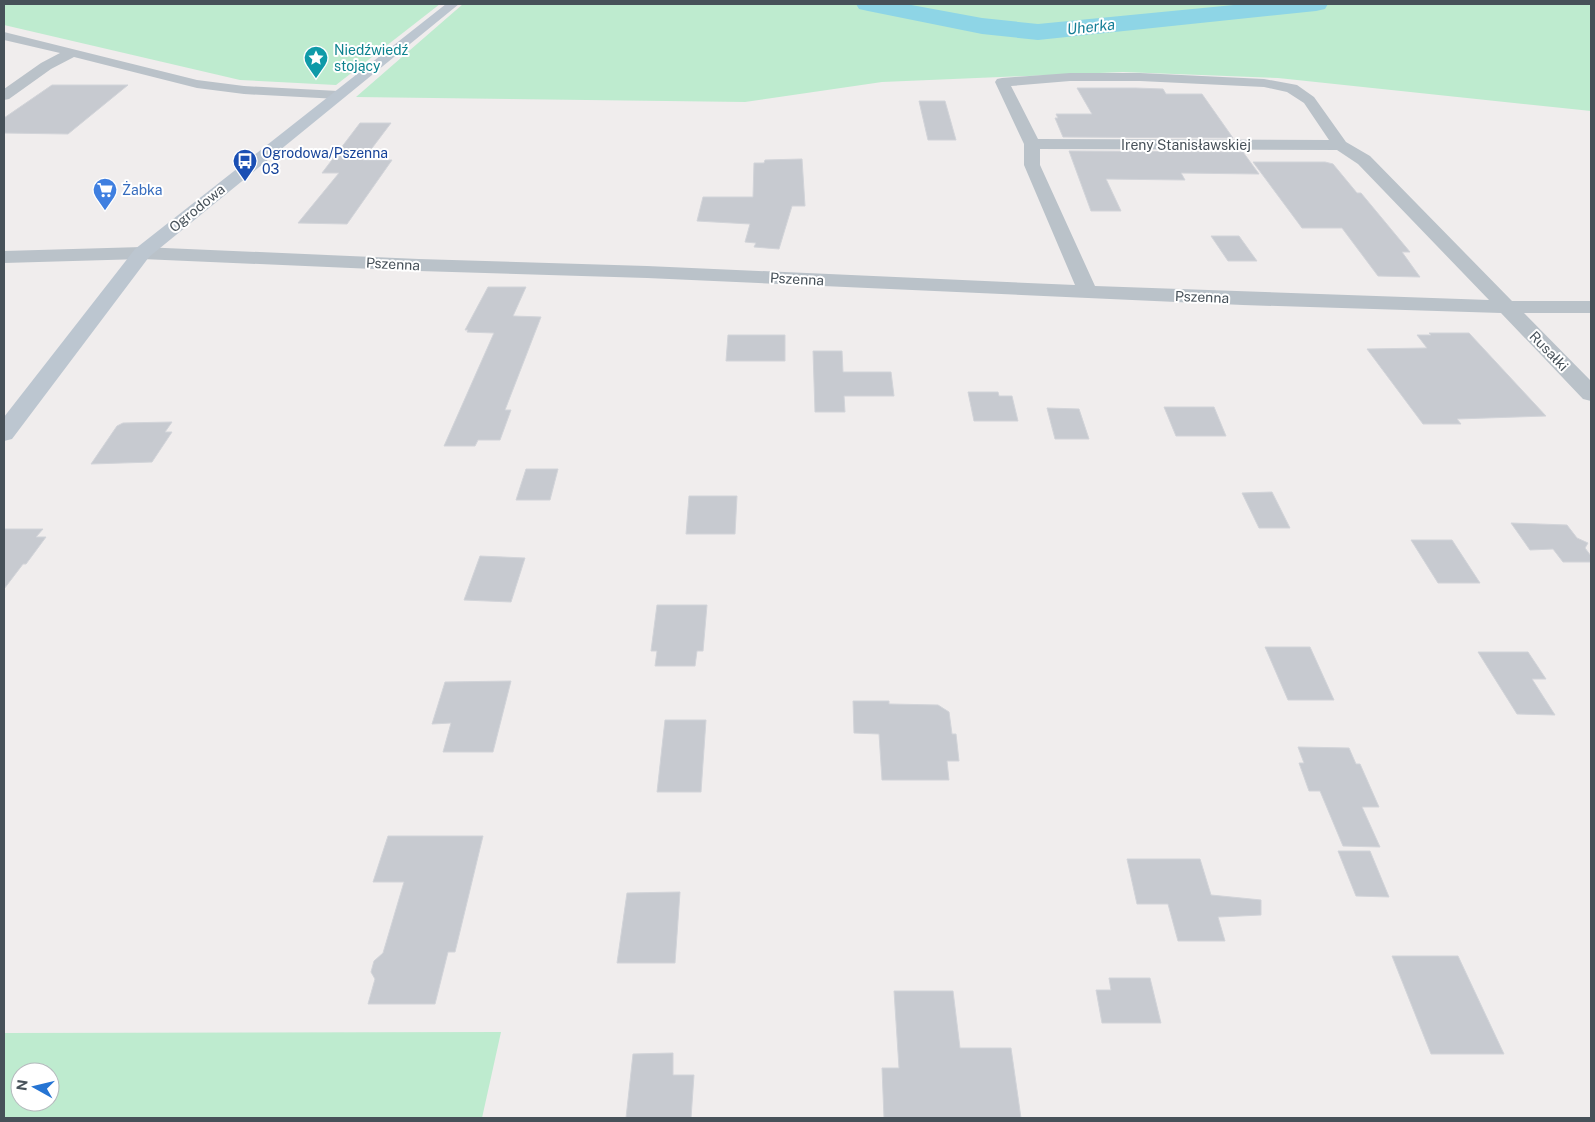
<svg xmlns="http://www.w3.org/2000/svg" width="1595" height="1122" font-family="'Public Sans',sans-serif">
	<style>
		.green { fill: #beebcf; fill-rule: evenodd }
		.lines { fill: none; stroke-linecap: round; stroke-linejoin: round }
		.river { fill: #8ed5e6; fill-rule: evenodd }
		.building { fill: #c7cad0; stroke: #d2d4d9 }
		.street { fill: #bac2c9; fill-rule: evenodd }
		.secondary { fill: #bcc6d0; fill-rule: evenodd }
		.labels { text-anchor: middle; stroke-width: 4; stroke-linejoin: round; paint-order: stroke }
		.far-culture-label { font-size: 14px; fill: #0d838f; stroke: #fff; text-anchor: start }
		.far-street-label { font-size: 14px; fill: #475159; stroke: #fff }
		.far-transit-label { font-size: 14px; fill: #164399; stroke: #fff; text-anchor: start }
		.far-shop-label { font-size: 14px; fill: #366cbe; stroke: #fff; text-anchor: start }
		.far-water-label { font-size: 15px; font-style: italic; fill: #157e97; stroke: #fff }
	</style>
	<rect width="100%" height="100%" fill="#f0eded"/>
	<g class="green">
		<path d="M 4,4 L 440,4 L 336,85 L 240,80 L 4,25 Z"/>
		<path d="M 463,4 L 1591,4 L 1591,111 L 1278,78 L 1123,72 L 882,82 L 745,102 L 356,97 Z"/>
		<path d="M 501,1032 L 482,1118 L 4,1118 L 4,1033 ZM 20,1072 L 50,1072 L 50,1102 L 20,1102 Z"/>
	</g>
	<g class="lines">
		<path class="river" d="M 856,4 L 906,4 L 982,18 L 1038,24 L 1244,4 L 1328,4 L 1325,9 L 1316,11 L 1038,40 L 982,34 L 868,11 L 859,9 Z"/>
	</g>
	<g class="building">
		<path d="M 52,85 L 128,85 L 68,134 L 4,133 L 4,118 Z"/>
		<path d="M 1077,88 L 1135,88 L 1163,89 L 1166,94 L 1202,94 L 1233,138 L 1063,137 L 1055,118 L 1058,118 L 1056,114 L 1092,114 Z"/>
		<path d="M 919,101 L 945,101 L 956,140 L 928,140 Z"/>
		<path d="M 360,123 L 391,123 L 363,160 L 392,160 L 347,224 L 298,223 L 339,173 L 322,173 Z"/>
		<path d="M 1069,151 L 1243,152 L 1259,174 L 1181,173 L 1185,180 L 1106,179 L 1121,211 L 1091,211 Z"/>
		<path d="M 802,159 L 805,206 L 792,206 L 779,249 L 754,247 L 756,243 L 745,242 L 750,224 L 697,221 L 703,197 L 753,197 L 754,163 L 764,163 L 765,160 Z"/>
		<path d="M 1253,162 L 1325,162 L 1333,164 L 1357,193 L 1361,193 L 1410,252 L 1402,252 L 1420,277 L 1378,276 L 1342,228 L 1302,228 Z"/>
		<path d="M 1211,236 L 1239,236 L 1257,261 L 1228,261 Z"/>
		<path d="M 488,287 L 526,287 L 513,316 L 541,317 L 505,410 L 511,410 L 500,440 L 478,440 L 475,446 L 444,446 L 494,333 L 467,332 L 468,330 L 465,330 Z"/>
		<path d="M 1429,333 L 1469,333 L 1546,416 L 1457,419 L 1461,424 L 1423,424 L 1367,349 L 1427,348 L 1417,335 L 1431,335 Z"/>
		<path d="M 728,335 L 785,335 L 785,361 L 726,361 Z"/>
		<path d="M 813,351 L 842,351 L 843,372 L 891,372 L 894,396 L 844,396 L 845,412 L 815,412 Z"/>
		<path d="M 968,392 L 998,392 L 999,396 L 1012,396 L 1018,421 L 974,421 Z"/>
		<path d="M 1164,407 L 1214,407 L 1226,436 L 1176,436 Z"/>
		<path d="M 1047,408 L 1079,409 L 1089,439 L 1055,439 Z"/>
		<path d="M 172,422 L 165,432 L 172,432 L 152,462 L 91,464 L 117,426 L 123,423 Z"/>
		<path d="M 526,469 L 558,469 L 550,500 L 516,500 Z"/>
		<path d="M 1272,492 L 1290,528 L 1259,528 L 1242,493 Z"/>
		<path d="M 689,496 L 737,496 L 735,534 L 686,534 Z"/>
		<path d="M 1511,523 L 1567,525 L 1577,538 L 1588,543 L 1585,548 L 1591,556 L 1591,562 L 1563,562 L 1553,549 L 1530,550 Z"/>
		<path d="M 4,529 L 43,529 L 36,537 L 46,537 L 26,564 L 23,564 L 4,589 Z"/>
		<path d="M 1411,540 L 1452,540 L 1480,583 L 1438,583 Z"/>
		<path d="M 480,556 L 525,558 L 511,602 L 464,600 Z"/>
		<path d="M 657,605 L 707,605 L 703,651 L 697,651 L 695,666 L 655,666 L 657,651 L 651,651 Z"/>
		<path d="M 1265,647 L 1310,647 L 1334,700 L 1288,700 Z"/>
		<path d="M 1478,652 L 1528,652 L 1546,679 L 1532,679 L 1555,715 L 1517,714 Z"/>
		<path d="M 511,681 L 493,752 L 443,752 L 451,723 L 432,724 L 445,682 Z"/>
		<path d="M 853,701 L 889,701 L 889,704 L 938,705 L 949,712 L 952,734 L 956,734 L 959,761 L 947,761 L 949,780 L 882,780 L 879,734 L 854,733 Z"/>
		<path d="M 665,720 L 706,720 L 701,792 L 657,792 Z"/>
		<path d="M 1298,747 L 1349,748 L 1356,764 L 1360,764 L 1379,807 L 1362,807 L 1380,847 L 1343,846 L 1320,791 L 1309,791 L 1299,763 L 1304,763 Z"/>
		<path d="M 388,836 L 483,836 L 455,952 L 448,952 L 435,1004 L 368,1004 L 375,979 L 371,972 L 374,961 L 383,953 L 404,882 L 373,882 Z"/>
		<path d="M 1338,851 L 1370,851 L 1389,897 L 1356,896 Z"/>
		<path d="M 1127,859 L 1200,859 L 1211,895 L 1261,900 L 1261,915 L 1218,917 L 1225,941 L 1178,941 L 1168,904 L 1137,904 Z"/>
		<path d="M 680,892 L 675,963 L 617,963 L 627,893 Z"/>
		<path d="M 1392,956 L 1458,956 L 1504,1054 L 1431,1054 Z"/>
		<path d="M 1109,978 L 1150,978 L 1161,1023 L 1102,1023 L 1096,990 L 1111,990 Z"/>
		<path d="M 894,991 L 953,991 L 960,1048 L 1011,1048 L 1021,1118 L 884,1118 L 882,1068 L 899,1068 Z"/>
		<path d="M 673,1053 L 673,1075 L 694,1075 L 691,1118 L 626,1118 L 633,1054 Z"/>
	</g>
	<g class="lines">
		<g class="street">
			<path d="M 4,32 L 197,80 L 244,86 L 338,91 L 343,92 L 345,95 L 343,98 L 338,99 L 244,94 L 197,88 L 74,57 L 51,69 L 9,99 L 4,100 L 4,89 L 41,63 L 60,53 L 4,40 Z"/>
			<path d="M 1070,73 L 1140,73 L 1264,79 L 1297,85 L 1314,97 L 1346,142 L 1370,156 L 1512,301 L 1591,301 L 1591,313 L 1524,313 L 1591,381 L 1591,401 L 1583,399 L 1501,313 L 1243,305 L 647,278 L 419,271 L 142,259 L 4,263 L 4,251 L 142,247 L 419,259 L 647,266 L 1075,285 L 1024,165 L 1024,144 L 995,82 L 997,79 L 1002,78 ZM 1070,81 L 1140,81 L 1264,87 L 1287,92 L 1304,103 L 1329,140 L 1038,139 L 1011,86 ZM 1040,149 L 1337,150 L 1358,164 L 1489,300 L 1095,286 L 1040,165 Z"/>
		</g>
		<path class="secondary" d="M 446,4 L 459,4 L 149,257 L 12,439 L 4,441 L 4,417 L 135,249 Z"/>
	</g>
	<defs>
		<symbol id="sight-pin" viewBox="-11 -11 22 30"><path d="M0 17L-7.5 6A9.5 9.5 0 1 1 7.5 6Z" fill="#0f9aa8" stroke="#fff"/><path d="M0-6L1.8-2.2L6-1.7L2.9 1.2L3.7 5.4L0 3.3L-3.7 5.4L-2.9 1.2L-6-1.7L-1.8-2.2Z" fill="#fff"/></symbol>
		<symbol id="bus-pin" viewBox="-11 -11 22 30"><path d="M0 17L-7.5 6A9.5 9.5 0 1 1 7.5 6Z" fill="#1a4fb4" stroke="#fff"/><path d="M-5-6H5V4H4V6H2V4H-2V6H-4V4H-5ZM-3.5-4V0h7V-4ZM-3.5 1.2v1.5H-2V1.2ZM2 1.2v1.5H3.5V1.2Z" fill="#fff"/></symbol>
		<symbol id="supermarket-pin" viewBox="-11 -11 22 30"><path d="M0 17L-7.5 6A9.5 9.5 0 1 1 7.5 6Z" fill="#3f7fe0" stroke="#fff"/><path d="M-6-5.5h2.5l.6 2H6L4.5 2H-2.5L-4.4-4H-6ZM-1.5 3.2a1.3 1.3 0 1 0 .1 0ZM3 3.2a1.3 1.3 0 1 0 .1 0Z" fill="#fff"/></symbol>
	</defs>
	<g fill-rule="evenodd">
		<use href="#sight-pin" x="302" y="44" width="28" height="38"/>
		<use href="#bus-pin" x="231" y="147" width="28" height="38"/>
		<use href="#supermarket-pin" x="91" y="176" width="28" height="38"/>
	</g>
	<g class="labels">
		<g class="far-culture-label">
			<text x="334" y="55">Niedźwiedź<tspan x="334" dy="16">stojący</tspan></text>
		</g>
		<g class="far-street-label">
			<text x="1186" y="150">Ireny Stanisławskiej</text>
			<text transform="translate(197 208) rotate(-39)" y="5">Ogrodowa</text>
			<text transform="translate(393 264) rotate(3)" y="5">Pszenna</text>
			<text transform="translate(797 279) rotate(3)" y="5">Pszenna</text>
			<text transform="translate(1202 297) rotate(2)" y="5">Pszenna</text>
			<text transform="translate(1549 351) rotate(46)" y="5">Rusałki</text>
		</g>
		<g class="far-transit-label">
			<text x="262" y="158">Ogrodowa/Pszenna<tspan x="262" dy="16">03</tspan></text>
		</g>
		<g class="far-shop-label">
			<text x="122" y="195">Żabka</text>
		</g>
		<g class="far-water-label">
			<text transform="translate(1091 27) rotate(-6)" y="5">Uherka</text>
		</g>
	</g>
	<rect width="1595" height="1122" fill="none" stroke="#475159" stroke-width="10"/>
	<g transform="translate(35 1087) rotate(278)"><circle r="24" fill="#ffffff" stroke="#b5b9bd"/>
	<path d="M0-4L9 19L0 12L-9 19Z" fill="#2574d3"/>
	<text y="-8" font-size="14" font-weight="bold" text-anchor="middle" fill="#475159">N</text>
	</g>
</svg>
